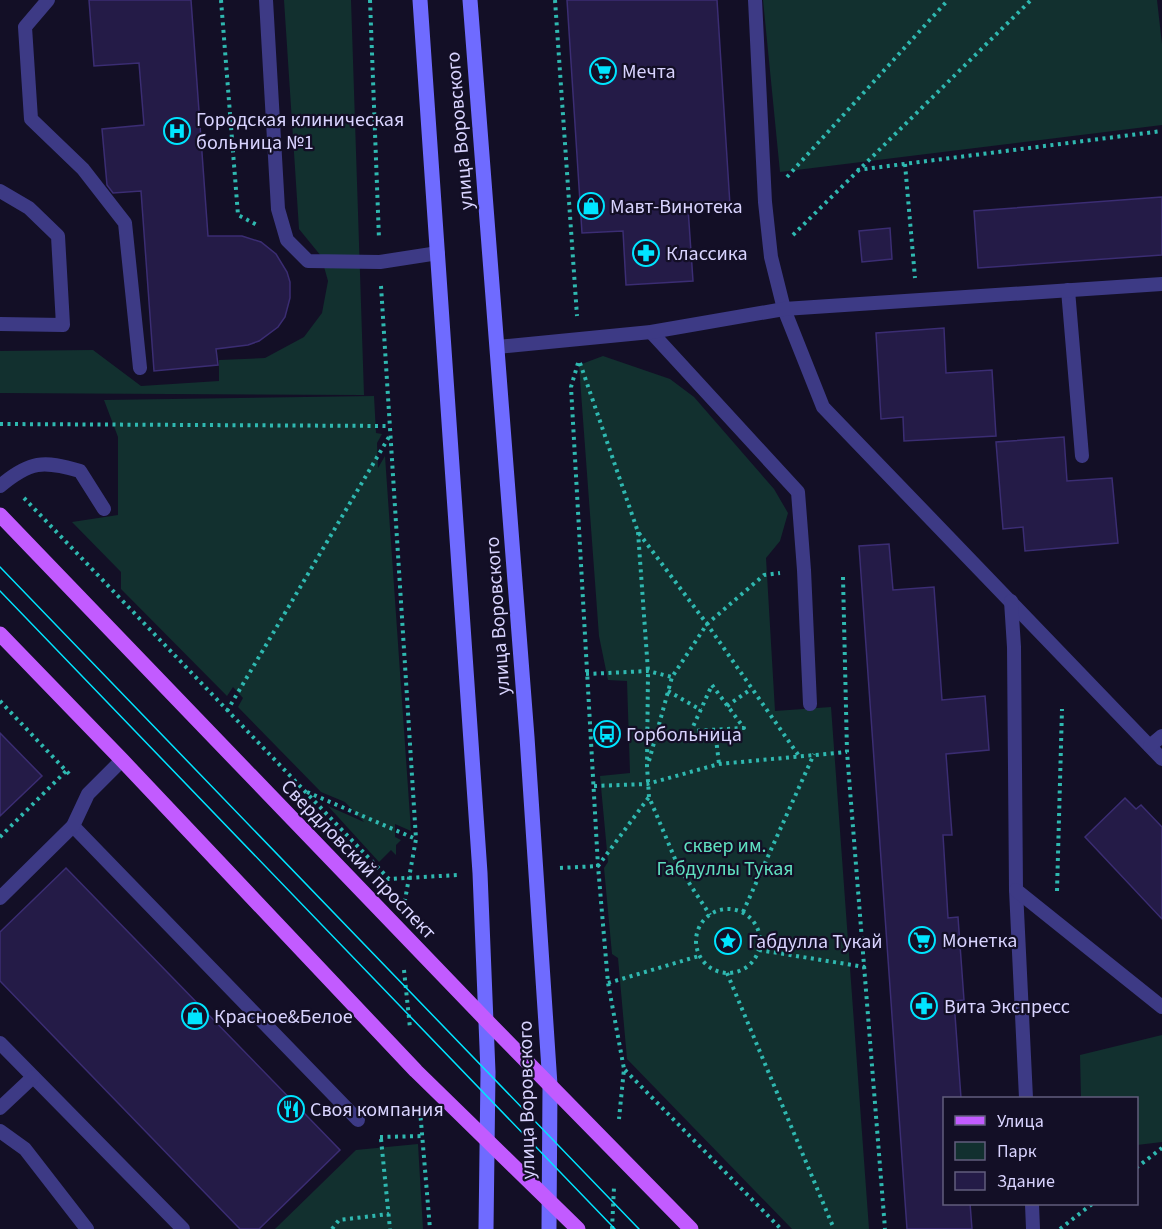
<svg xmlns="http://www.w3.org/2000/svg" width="1162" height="1229" font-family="'Source Sans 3',sans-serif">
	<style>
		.green { fill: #12302f }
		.building { fill: #241b47; stroke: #3b2d73; stroke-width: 1.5 }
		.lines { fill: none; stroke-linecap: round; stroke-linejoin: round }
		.path { stroke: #2fb8b0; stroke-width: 4; stroke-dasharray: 3 4.5; stroke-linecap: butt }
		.service { stroke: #3d3a85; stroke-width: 14 }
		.secondary { stroke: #6f6bff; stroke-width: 15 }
		.primary { stroke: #c25bff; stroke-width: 15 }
		.tram { stroke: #00e5ff; stroke-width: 1.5 }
		.labels { text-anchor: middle; stroke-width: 4.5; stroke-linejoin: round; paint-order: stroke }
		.poi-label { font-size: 20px; fill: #d9d4ff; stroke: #130f26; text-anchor: start }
		.street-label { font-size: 20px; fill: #d9d4ff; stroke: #130f26 }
		.park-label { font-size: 20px; fill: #5fe0c0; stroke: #130f26 }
	</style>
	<rect width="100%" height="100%" fill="#130f26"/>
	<g class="green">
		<path d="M 284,0 L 351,0 L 364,395 L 0,393 L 0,351 L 93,350 L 141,386 L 219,381 L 219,360 L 265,358 L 304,337 L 322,313 L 328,281 L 321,256 L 299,229 Z"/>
		<path d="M 763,0 L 1157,0 L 1162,44 L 1162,125 L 780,172 Z"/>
		<path d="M 603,356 L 670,379 L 694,397 L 774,489 L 788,513 L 780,541 L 766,558 L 775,711 L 831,707 L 869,1229 L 792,1229 L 627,1059 L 618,958 L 612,954 L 604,868 L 608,862 L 600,776 L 630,773 L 627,681 L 608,680 L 599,636 L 579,365 Z"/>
		<path d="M 374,396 L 376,433 L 382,434 L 377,443 L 378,468 L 385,456 L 411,831 L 395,824 L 395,837 L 401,840 L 396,845 L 396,855 L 391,850 L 379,862 L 328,806 L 364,822 L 345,802 L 321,792 L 238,707 L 243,698 L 233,687 L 227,696 L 121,589 L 121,572 L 72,522 L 118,515 L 118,437 L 104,400 Z"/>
		<path d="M 1162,1035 L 1162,1142 L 1137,1145 L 1136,1098 L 1081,1098 L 1080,1055 Z"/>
		<path d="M 418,1144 L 423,1229 L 275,1229 L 356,1150 Z"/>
	</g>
	<g class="building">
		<path d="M 89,0 L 191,0 L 208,236 L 242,236 L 261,242 L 276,254 L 287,272 L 290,282 L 290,298 L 285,317 L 278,327 L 259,341 L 248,345 L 216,349 L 218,365 L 154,371 L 141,191 L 113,193 L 107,185 L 102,129 L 144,125 L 139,63 L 94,66 Z"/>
		<path d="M 567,0 L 717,0 L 730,205 L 688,208 L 693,281 L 626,285 L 623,231 L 582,233 Z"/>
		<path d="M 1162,197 L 1162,255 L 978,268 L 974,211 Z"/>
		<path d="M 890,228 L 892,259 L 862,262 L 859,231 Z"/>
		<path d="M 944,328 L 946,373 L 992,370 L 996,436 L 904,441 L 903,417 L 881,419 L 876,333 Z"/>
		<path d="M 1064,437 L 1067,481 L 1112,478 L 1118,543 L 1025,551 L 1023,527 L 1003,529 L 996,442 Z"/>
		<path d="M 889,544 L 893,590 L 934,587 L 942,700 L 985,696 L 989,750 L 946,754 L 952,835 L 943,835 L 948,918 L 958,917 L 964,1000 L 954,1001 L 961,1098 L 945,1098 L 945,1203 L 970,1203 L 972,1229 L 907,1229 L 859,546 Z"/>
		<path d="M 0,733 L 42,776 L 0,816 Z"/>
		<path d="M 1125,798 L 1136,809 L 1141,805 L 1162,827 L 1162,919 L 1085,837 Z"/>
		<path d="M 66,868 L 340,1150 L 259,1229 L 240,1229 L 0,981 L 0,932 Z"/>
	</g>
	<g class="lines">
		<g class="path">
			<path d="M 221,0 L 238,215 L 259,226"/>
			<path d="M 370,0 L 379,239"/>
			<path d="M 555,0 L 577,316"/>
			<path d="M 905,164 L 915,278"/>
			<path d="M 857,170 L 1162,131"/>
			<path d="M 787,177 L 948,0"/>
			<path d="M 793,235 L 1031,0"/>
			<path d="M 381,286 L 416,839 L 405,900"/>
			<path d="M 578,363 L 571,387 L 598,866 L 608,983 L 624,1069 L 619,1119"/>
			<path d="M 580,363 L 638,532 L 707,624 L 799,756"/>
			<path d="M 0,424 L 389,426"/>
			<path d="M 24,498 L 389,879 L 457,875"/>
			<path d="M 638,532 L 648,671 L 647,766 L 649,797 L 678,866 L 710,915"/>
			<path d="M 843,577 L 847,752 L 885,1229"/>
			<path d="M 586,674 L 648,671 L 672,677"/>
			<path d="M 712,685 L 744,728 L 691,731 Z"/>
			<path d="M 668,691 L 701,710"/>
			<path d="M 0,701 L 72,777"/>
			<path d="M 727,706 L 751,689"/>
			<path d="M 227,711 L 389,437"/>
			<path d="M 715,730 L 719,764"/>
			<path d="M 649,761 L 672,677 L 707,624 L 764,575 L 780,573"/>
			<path d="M 594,786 L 647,784 L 719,764 L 847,752"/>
			<path d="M 307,792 L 416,839"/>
			<path d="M 0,837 L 66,771"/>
			<path d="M 560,868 L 598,866 L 649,797"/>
			<path d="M 1057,891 L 1062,709"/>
			<circle cx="728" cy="941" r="32"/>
			<path d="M 743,912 L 814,754"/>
			<path d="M 759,950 L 865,967"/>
			<path d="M 404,970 L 410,1028"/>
			<path d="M 727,973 L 834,1229"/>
			<path d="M 608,983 L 699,956"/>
			<path d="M 625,1070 L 781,1229"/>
			<path d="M 420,1110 L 430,1229"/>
			<path d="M 380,1137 L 423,1136"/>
			<path d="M 381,1139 L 390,1229"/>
			<path d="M 1136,1168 L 1162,1148"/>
			<path d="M 332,1229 L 339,1220 L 389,1214"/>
			<path d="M 612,1229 L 614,1187"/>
			<path d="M 1060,1229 L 1092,1204"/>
		</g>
		<g class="service">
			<path d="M 48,0 L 25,27 L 31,119 L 83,169 L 125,223 L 140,368"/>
			<path d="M 266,0 L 278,209 L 287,240 L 308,261 L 380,262 L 438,253"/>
			<path d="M 755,0 L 765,202 L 771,257 L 784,309 L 823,407 L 1162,759"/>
			<path d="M 0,191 L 29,208 L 58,236 L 63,325 L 0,324"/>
			<path d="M 1068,290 L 1082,456"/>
			<path d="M 651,332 L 798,492 L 804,570 L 810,704"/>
			<path d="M 497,347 L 651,332 L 784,309 L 1162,284"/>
			<path d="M 0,486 C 30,461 43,460 80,471 L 104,509"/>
			<path d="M 1011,601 L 1014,647 L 1016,890 L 1026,1098"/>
			<path d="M 1150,746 L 1162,736"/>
			<path d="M 73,826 L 358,1120"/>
			<path d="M 1016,890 L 1162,1007"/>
			<path d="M 0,898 L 73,826 L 88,794 L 122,760"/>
			<path d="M 0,1043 L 183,1229"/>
			<path d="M 0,1108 L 33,1077"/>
			<path d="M 0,1131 L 25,1149 L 87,1229"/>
			<path d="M 1032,1204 L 1033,1229"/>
		</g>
		<g class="secondary">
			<path d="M 420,0 L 480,873 L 488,1072 L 486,1229"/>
			<path d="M 470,0 L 527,737 L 550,1085 L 549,1229"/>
		</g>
		<g class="primary">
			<path d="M 0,515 L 486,1020 L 691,1229"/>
			<path d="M 0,634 L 122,760 L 416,1071 L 578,1229"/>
		</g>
		<g class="tram">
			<path d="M 0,567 L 639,1229"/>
			<path d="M 0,591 L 615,1229"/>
		</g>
	</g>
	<defs>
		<symbol id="supermarket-ring" viewBox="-11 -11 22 22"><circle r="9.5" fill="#130f26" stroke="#00e5ff" stroke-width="1.5"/><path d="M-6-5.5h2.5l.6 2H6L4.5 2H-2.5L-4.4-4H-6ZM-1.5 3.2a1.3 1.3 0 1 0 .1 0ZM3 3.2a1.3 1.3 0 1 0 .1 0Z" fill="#00e5ff"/></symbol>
		<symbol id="hospital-ring" viewBox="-11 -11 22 22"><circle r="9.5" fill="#130f26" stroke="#00e5ff" stroke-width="1.5"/><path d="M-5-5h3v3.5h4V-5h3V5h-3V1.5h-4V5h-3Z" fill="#00e5ff"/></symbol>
		<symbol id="shop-ring" viewBox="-11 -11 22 22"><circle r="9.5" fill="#130f26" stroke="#00e5ff" stroke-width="1.5"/><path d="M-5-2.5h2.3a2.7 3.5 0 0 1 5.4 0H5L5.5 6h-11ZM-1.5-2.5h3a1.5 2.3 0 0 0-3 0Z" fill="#00e5ff"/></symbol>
		<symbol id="pharmacy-ring" viewBox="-11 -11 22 22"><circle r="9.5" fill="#130f26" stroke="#00e5ff" stroke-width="1.5"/><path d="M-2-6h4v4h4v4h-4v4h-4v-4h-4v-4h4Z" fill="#00e5ff"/></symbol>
		<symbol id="bus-ring" viewBox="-11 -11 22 22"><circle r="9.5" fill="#130f26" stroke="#00e5ff" stroke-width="1.5"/><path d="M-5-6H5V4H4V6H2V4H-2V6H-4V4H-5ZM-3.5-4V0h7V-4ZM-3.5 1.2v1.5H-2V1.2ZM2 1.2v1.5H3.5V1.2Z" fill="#00e5ff"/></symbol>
		<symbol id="sight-ring" viewBox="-11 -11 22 22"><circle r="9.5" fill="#130f26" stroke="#00e5ff" stroke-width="1.5"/><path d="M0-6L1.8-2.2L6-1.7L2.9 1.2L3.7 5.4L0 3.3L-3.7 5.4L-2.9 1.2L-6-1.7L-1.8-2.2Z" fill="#00e5ff"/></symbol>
		<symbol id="restaurant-ring" viewBox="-11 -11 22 22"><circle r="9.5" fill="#130f26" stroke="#00e5ff" stroke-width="1.5"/><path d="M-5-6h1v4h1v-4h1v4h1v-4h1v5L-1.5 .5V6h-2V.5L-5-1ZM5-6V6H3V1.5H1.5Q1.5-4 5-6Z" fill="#00e5ff"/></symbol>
	</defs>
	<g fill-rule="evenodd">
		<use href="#supermarket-ring" x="588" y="56" width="30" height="30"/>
		<use href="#hospital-ring" x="162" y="116" width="30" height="30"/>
		<use href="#shop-ring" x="576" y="191" width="30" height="30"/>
		<use href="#pharmacy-ring" x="631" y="238" width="30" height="30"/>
		<use href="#bus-ring" x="592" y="719" width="30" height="30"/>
		<use href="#supermarket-ring" x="907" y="925" width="30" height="30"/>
		<use href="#sight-ring" x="713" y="926" width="30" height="30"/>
		<use href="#pharmacy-ring" x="909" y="991" width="30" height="30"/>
		<use href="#shop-ring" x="180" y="1001" width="30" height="30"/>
		<use href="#restaurant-ring" x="276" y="1094" width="30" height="30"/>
	</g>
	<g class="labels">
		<g class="poi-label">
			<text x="622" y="78">Мечта</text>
			<text x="196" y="126">Городская клиническая<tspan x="196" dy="23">больница №1</tspan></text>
			<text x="610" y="213">Мавт-Винотека</text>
			<text x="666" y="260">Классика</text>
			<text x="626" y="741">Горбольница</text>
			<text x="942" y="947">Монетка</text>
			<text x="748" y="948">Габдулла Тукай</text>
			<text x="944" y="1013">Вита Экспресс</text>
			<text x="214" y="1023">Красное&amp;Белое</text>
			<text x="310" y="1116">Своя компания</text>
		</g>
		<g class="street-label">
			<text transform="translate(459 131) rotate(-95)" y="7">улица Воровского</text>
			<text transform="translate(497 616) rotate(-94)" y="7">улица Воровского</text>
			<text transform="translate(359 859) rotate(46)" y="7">Свердловский проспект</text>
			<text transform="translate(526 1100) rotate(-91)" y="7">улица Воровского</text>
		</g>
		<g class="park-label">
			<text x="725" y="852">сквер им.<tspan x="725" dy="23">Габдуллы Тукая</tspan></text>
		</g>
	</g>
	<rect x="943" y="1097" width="195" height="108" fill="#130f26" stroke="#625e7d" stroke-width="1.5"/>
	<rect x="955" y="1116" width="30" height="9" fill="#c25bff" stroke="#625e7d" stroke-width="1.5"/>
	<text x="997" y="1127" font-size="18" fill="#d9d4ff">Улица</text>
	<rect x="955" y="1142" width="30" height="18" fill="#12302f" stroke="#625e7d" stroke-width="1.5"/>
	<text x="997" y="1157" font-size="18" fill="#d9d4ff">Парк</text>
	<rect x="955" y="1172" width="30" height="18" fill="#241b47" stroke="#625e7d" stroke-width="1.5"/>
	<text x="997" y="1187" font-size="18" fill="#d9d4ff">Здание</text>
</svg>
